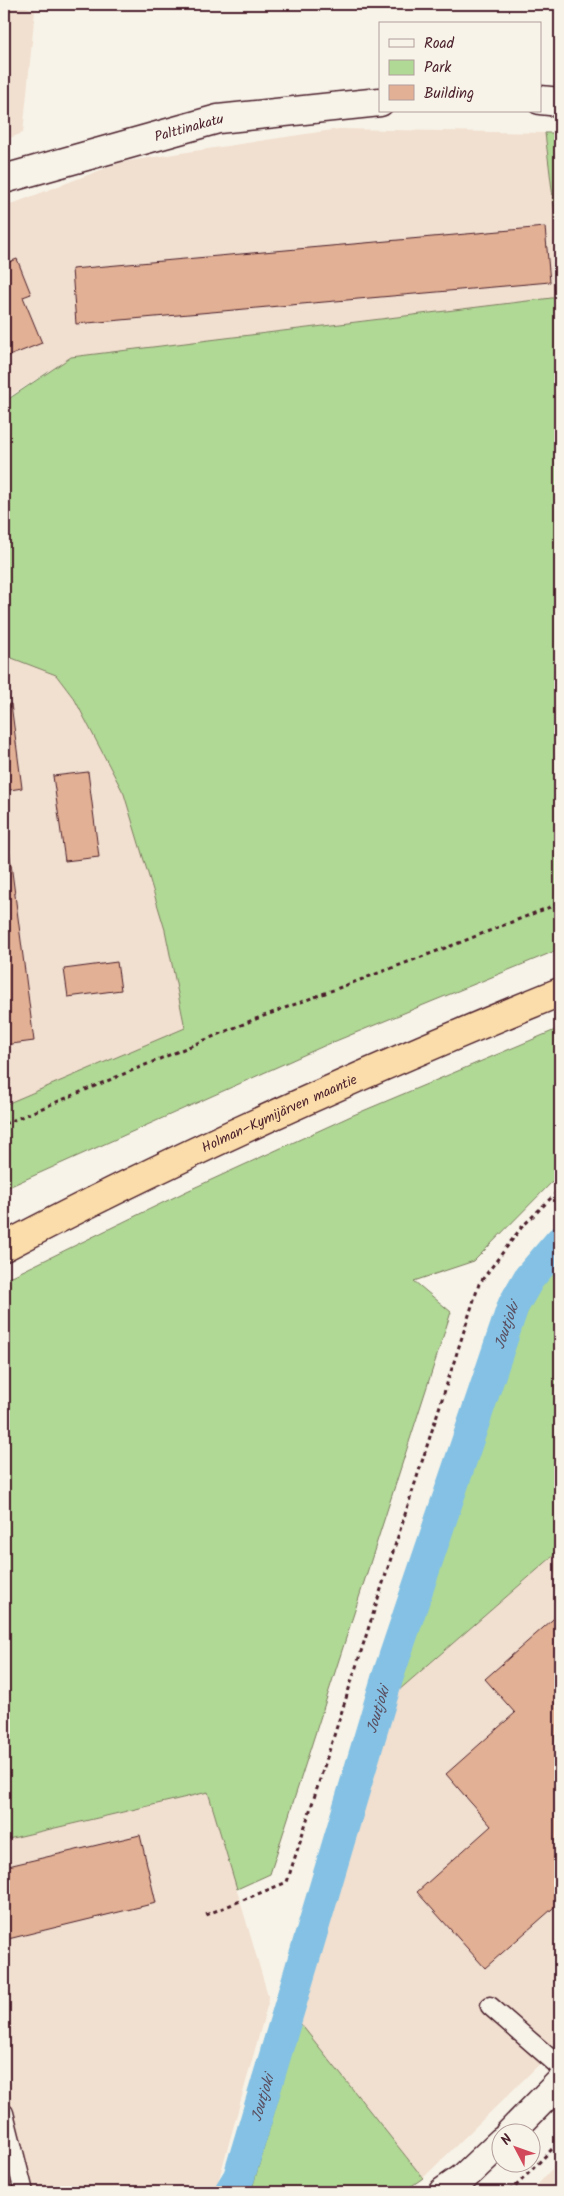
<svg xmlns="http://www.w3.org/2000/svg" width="564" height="2196" font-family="Kalam,sans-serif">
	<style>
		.built { fill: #f1dfcf }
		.green { fill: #b0d995; stroke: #7d7c60 }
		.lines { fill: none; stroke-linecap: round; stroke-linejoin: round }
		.canal { stroke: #84c1e4; stroke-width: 32 }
		.building { fill: #e2b094; stroke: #4a1f2b }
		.service-casing { stroke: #4a1f2b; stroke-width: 21 }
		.tertiary-casing { stroke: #4a1f2b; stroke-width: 31 }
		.trunk-casing { stroke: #4a1f2b; stroke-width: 31 }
		.path { stroke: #4a1f2b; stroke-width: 3; stroke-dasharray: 4 4; stroke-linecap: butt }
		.service { stroke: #f7f3e8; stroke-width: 18 }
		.tertiary { stroke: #f7f3e8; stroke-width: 28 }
		.trunk { stroke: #fbddab; stroke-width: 28 }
		.labels { text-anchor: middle; stroke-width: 5; stroke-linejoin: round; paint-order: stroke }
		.street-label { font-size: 14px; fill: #4a1f2b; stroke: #f7f3e8 }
		.water-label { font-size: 15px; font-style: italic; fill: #5b5062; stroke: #f7f3e8 }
	</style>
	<rect width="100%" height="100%" fill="#f7f3e8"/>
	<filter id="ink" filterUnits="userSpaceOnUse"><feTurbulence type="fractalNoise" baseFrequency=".02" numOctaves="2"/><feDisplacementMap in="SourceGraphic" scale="10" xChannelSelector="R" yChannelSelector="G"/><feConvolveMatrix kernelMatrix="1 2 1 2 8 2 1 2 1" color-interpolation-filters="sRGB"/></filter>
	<g filter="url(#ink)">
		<g class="built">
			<path d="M 4,4 L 19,4 L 35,10 L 23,133 L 4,140 Z"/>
			<path d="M 339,129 L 545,133 L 560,255 L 560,297 L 71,357 L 4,400 L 4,207 L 122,162 Z"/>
			<path d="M 4,655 L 56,675 L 75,700 L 124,794 L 165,930 L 185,1028 L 4,1105 Z"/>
			<path d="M 560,1550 L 560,2044 L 423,2178 L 300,2023 L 398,1691 Z"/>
			<path d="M 208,1792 L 269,1999 L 217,2186 L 212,2192 L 4,2192 L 4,1840 Z"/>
			<path d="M 560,2160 L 560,2192 L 531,2192 Z"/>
		</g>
		<g class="green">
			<path d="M 545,133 L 560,133 L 560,255 Z"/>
			<path d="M 560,297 L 560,949 L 326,1045 L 4,1189 L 4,1105 L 185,1028 L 165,930 L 124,794 L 75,700 L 56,675 L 4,655 L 4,402 L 71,357 Z"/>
			<path d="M 560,1028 L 560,1174 L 474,1261 L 414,1281 L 451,1312 L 270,1874 L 237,1889 L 208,1792 L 4,1840 L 4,1280 L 187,1191 L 351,1116 Z"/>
			<path d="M 560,1263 L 560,1550 L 398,1691 L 520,1329 L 535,1293 Z"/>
			<path d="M 300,2023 L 423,2178 L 403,2192 L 251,2192 Z"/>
		</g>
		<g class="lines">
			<path class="canal" id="s1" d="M 230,2192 L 239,2177 L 387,1679 L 513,1306 L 529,1278 L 560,1242"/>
		</g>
		<g class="building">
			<path d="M 545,227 L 550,282 L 76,324 L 72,269 Z"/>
			<path d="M 17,259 L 31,294 L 23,297 L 42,343 L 4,358 L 4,264 Z"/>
			<path d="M 11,704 L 22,788 L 4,791 L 4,705 Z"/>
			<path d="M 88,772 L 99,857 L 65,861 L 53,776 Z"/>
			<path d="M 4,810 L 34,1041 L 4,1045 Z"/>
			<path d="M 117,962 L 121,990 L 68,997 L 64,969 Z"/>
			<path d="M 560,1613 L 560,1902 L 485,1968 L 417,1892 L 491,1826 L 446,1774 L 515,1713 L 485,1679 Z"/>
			<path d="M 140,1835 L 156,1903 L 4,1940 L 4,1867 Z"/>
		</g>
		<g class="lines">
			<defs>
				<g id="service">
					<path d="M 490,2006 L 560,2067"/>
					<path d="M 4,2113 L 24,2192"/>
				</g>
				<g id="tertiary">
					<path d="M 540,100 L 560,102"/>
					<path id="s2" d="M 4,179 L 218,119 L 380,102"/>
					<path d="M 509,2134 L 560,2082"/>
					<path d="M 443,2192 L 463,2178 L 502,2141"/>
				</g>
				<g id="trunk">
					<path id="s3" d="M 4,1247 C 184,1152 371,1069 560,992"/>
				</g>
			</defs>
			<use href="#service" class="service-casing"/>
			<use href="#tertiary" class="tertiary-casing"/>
			<use href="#trunk" class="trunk-casing"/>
			<g class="path">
				<path d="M 4,1124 L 253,1020 L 456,944 L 560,903"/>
				<path d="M 206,1915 L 287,1882 L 479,1284 L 521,1228 L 560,1189"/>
				<path d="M 510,2192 L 560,2141"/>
			</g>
			<use href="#service" class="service"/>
			<use href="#tertiary" class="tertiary"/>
			<use href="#trunk" class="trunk"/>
		</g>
	</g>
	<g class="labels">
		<g class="street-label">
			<text dy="5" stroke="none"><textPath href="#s2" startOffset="192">Palttinakatu</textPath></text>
			<text dy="5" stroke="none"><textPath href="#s3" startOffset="306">Holman–Kymijärven maantie</textPath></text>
		</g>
		<g class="water-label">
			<text dy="5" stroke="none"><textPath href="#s1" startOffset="910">Joutjoki</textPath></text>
			<text dy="5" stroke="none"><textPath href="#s1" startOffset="505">Joutjoki</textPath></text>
			<text dy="5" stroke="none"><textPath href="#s1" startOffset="100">Joutjoki</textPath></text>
		</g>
	</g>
	<rect width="564" height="2196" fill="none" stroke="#f7f3e8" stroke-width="20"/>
	<rect x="10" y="10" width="544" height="2176" fill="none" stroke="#4a1f2b" stroke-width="2" filter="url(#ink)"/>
	<rect x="379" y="22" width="162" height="90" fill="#f7f3e8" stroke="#b29e9c"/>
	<rect x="389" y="39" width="25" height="8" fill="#f7f3e8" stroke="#b29e9c"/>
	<text x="424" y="48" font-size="15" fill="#4a1f2b">Road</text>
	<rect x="389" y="60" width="25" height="15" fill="#b0d995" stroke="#b29e9c"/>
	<text x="424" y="72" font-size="15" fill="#4a1f2b">Park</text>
	<rect x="389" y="85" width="25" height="15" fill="#e2b094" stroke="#b29e9c"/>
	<text x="424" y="98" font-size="15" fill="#4a1f2b">Building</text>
	<g transform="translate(516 2148) rotate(311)"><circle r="24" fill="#f7f3e8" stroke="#b29e9c"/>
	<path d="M0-4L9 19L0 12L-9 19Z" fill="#d1495b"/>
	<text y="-8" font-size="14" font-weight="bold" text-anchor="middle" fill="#4a1f2b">N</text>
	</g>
</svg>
